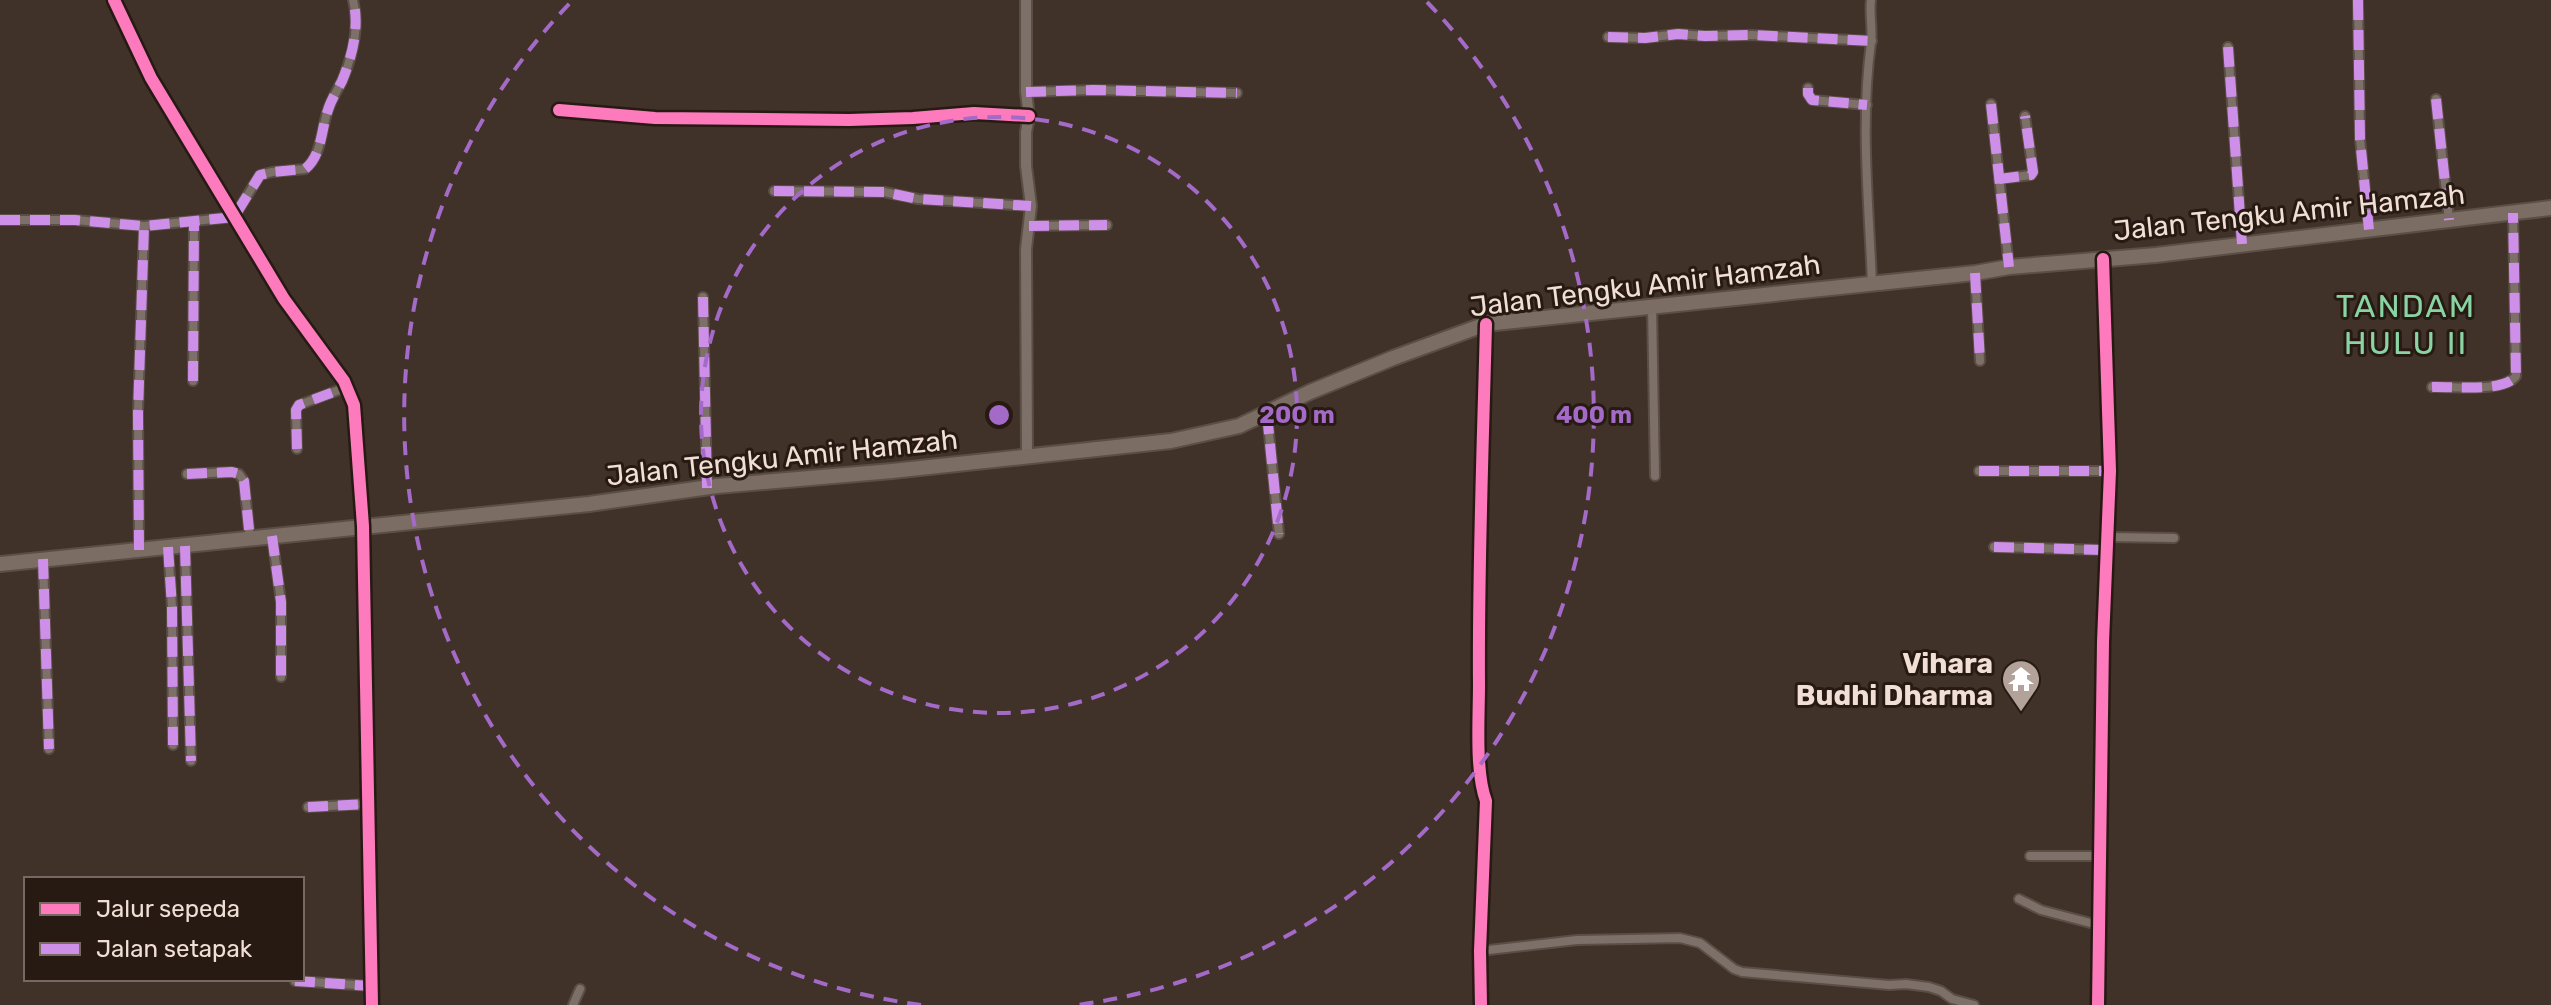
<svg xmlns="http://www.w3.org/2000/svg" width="2551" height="1005" font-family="Rubik,sans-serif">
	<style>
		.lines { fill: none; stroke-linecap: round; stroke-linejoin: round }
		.minor-casing { stroke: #5a4e45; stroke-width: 12 }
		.tertiary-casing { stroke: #5a4e45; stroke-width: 14 }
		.trunk-casing { stroke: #5a4e45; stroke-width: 18 }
		.minor { stroke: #7c7069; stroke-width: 8 }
		.tertiary { stroke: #7c7069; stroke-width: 10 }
		.trunk { stroke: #7b6c64; stroke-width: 14 }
		.quiet { stroke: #ce8fe9; stroke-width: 10; stroke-dasharray: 20 10; stroke-linecap: butt }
		.cycleway-casing { stroke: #271a13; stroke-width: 17 }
		.cycleway { stroke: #fd7abc; stroke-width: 12 }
		.ring { fill: none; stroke: #a46ac7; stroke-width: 4; stroke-dasharray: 14 10 }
		.labels { text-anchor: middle; stroke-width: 6; stroke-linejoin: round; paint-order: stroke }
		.street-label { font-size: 28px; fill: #f1ded5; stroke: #271a13 }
		.poi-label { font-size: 28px; font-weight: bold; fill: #f1ded5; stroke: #271a13; text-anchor: end }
		.quarter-label { font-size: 32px; letter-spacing: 2px; fill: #8ad3a3; stroke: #271a13 }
		.centre { fill: #a46ac7; stroke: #271a13; stroke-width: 4 }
		.ring-label { font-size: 24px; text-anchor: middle; font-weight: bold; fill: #a46ac7; stroke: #271a13; stroke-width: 6; stroke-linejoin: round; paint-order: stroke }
	</style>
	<rect width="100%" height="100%" fill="#403229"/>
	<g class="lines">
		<defs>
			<g id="minor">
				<path d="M 114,0 L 151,78 L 284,299 L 344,381 L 354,405 L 363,526 L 372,1005"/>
				<path d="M 1871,0 C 1869,14 1873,29 1871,43 C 1860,122 1869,205 1872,284"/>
				<path d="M 2358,0 L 2360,139 L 2369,230"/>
				<path d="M 1608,37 L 1645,38 L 1678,34 L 1705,36 L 1752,35 L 1872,41"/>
				<path d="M 2228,47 L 2242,244"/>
				<path d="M 1808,88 L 1808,94 L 1812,100 L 1867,105"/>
				<path d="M 1026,92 L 1093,90 L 1237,93"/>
				<path d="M 2436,99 L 2449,220"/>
				<path d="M 1991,104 L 2009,267"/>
				<path d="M 559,110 L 655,118 L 849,120 L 913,118 L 974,113 L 1029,116"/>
				<path d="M 1999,179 L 2031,175 L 2033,172 L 2025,116"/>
				<path d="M 774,191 L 884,192 L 918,199 L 1031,206"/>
				<path d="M 0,220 L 75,220 L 144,226 L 234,217 L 260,175 L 272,172 L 305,169 C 322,156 321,129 328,110 C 331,100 337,91 342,81 C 352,57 360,26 353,0"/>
				<path d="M 1029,226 L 1107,225"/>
				<path d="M 1975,273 L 1980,361"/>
				<path d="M 703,297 L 707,488"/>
				<path d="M 1652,306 L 1655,476"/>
				<path d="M 193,381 L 194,222"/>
				<path d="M 2432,387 C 2453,386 2503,393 2516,376 L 2513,213"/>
				<path d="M 1267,414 L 1279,534"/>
				<path d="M 297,449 L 296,410 L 299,405 L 347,387"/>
				<path d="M 1979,471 L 2110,471"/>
				<path d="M 187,474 L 232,472 L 239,474 L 244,481 L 250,539"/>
				<path d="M 272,536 L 281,602 L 281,677"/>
				<path d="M 2108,537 L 2174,538"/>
				<path d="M 185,546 L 191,761"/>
				<path d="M 168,547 L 172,607 L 173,745"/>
				<path d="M 1994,547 L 2107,550"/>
				<path d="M 139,550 L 138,413 L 144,226"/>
				<path d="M 43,559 L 49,749"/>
				<path d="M 308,807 L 368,804"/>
				<path d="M 2030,856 L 2099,856"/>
				<path d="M 2019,899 L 2041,910 L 2098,925"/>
				<path d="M 1480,951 L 1577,940 L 1680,938 L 1700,943 L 1734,969 L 1742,972 L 1889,985 L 1906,984 L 1929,987 L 1941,991 L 1952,999 L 1974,1005"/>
				<path d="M 295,981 L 372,986"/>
				<path d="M 573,1005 L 580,989"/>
				<path d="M 1481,1005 L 1480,951 L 1486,801 C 1475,772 1479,718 1479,685 C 1478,565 1483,444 1486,324"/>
				<path d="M 2098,1005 L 2103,642 L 2110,471 L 2103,259"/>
			</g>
			<path id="tertiary" d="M 1026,0 L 1026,92 L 1029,116 L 1026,132 L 1026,166 L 1031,206 L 1026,249 L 1027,456"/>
			<path id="trunk" d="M 0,564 L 589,504 L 717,486 L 892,471 L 1171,441 L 1239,426 L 1310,392 L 1393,358 L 1486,324 L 1975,273 L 2009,267 L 2156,255 L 2551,208"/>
		</defs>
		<use href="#minor" class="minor-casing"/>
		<use href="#tertiary" class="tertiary-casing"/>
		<use href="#trunk" class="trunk-casing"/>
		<use href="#minor" class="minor"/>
		<use href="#tertiary" class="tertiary"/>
		<use href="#trunk" class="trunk"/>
		<g class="quiet">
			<path d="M 2358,0 L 2360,139 L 2369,230"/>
			<path d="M 1608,37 L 1645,38 L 1678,34 L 1705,36 L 1752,35 L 1872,41"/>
			<path d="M 2228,47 L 2242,244"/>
			<path d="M 1808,88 L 1808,94 L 1812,100 L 1867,105"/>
			<path d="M 1026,92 L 1093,90 L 1237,93"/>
			<path d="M 2436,99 L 2449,220"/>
			<path d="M 1991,104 L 2009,267"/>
			<path d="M 1999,179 L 2031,175 L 2033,172 L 2025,116"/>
			<path d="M 774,191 L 884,192 L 918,199 L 1031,206"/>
			<path d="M 0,220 L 75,220 L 144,226 L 234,217 L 260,175 L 272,172 L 305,169 C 322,156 321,129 328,110 C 331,100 337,91 342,81 C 352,57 360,26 353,0"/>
			<path d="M 1029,226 L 1107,225"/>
			<path d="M 1975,273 L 1980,361"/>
			<path d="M 703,297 L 707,488"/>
			<path d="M 193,381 L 194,222"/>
			<path d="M 2432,387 C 2453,386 2503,393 2516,376 L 2513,213"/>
			<path d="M 1267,414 L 1279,534"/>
			<path d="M 297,449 L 296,410 L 299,405 L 347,387"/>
			<path d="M 1979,471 L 2110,471"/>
			<path d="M 187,474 L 232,472 L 239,474 L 244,481 L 250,539"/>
			<path d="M 272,536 L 281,602 L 281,677"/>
			<path d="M 185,546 L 191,761"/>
			<path d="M 168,547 L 172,607 L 173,745"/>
			<path d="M 1994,547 L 2107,550"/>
			<path d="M 139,550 L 138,413 L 144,226"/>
			<path d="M 43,559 L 49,749"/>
			<path d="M 308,807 L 368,804"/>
			<path d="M 295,981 L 372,986"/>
		</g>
		<defs>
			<g id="cycleway">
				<path d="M 114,0 L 151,78 L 284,299 L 344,381 L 354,405 L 363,526 L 372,1005"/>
				<path d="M 559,110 L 655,118 L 849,120 L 913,118 L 974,113 L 1029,116"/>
				<path d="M 1481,1005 L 1480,951 L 1486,801 C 1475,772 1479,718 1479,685 C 1478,565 1483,444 1486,324"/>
				<path d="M 2098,1005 L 2103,642 L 2110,471 L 2103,259"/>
			</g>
		</defs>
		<use href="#cycleway" class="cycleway-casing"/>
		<use href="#cycleway" class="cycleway"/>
	</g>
	<g class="ring">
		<circle cx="999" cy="415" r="298"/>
		<path d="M921 1005A595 595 0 0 1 571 2M1427 2A595 595 0 0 1 1077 1005"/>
	</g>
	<defs>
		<symbol id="temple-pin" viewBox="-11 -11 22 30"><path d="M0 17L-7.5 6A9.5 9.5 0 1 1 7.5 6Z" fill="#b3a299" stroke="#271a13"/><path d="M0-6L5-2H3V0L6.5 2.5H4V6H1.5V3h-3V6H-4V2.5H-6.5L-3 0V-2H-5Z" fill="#fff"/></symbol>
	</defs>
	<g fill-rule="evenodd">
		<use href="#temple-pin" x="1999" y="657" width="44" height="60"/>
	</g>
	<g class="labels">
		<g class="street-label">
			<text transform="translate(2289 212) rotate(-6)" y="10">Jalan Tengku Amir Hamzah</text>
			<text transform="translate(1645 285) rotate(-7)" y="10">Jalan Tengku Amir Hamzah</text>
			<text transform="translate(782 457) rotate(-6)" y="10">Jalan Tengku Amir Hamzah</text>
		</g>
		<g class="poi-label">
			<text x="1993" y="673">Vihara<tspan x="1993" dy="32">Budhi Dharma</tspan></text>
		</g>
		<g class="quarter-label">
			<text x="2406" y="317">TANDAM<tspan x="2406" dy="37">HULU II</tspan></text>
		</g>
	</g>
	<circle cx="999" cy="415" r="12" class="centre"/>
	<g class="ring-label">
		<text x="1297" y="423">200 m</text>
		<text x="1594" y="423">400 m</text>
	</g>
	<rect x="24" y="877" width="280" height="104" fill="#271a13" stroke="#786861" stroke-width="2"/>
	<rect x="40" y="903" width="40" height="12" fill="#fd7abc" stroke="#786861" stroke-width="2"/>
	<text x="96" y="917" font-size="24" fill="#f1ded5">Jalur sepeda</text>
	<rect x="40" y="943" width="40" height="12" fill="#ce8fe9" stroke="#786861" stroke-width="2"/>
	<text x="96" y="957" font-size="24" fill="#f1ded5">Jalan setapak</text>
</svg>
